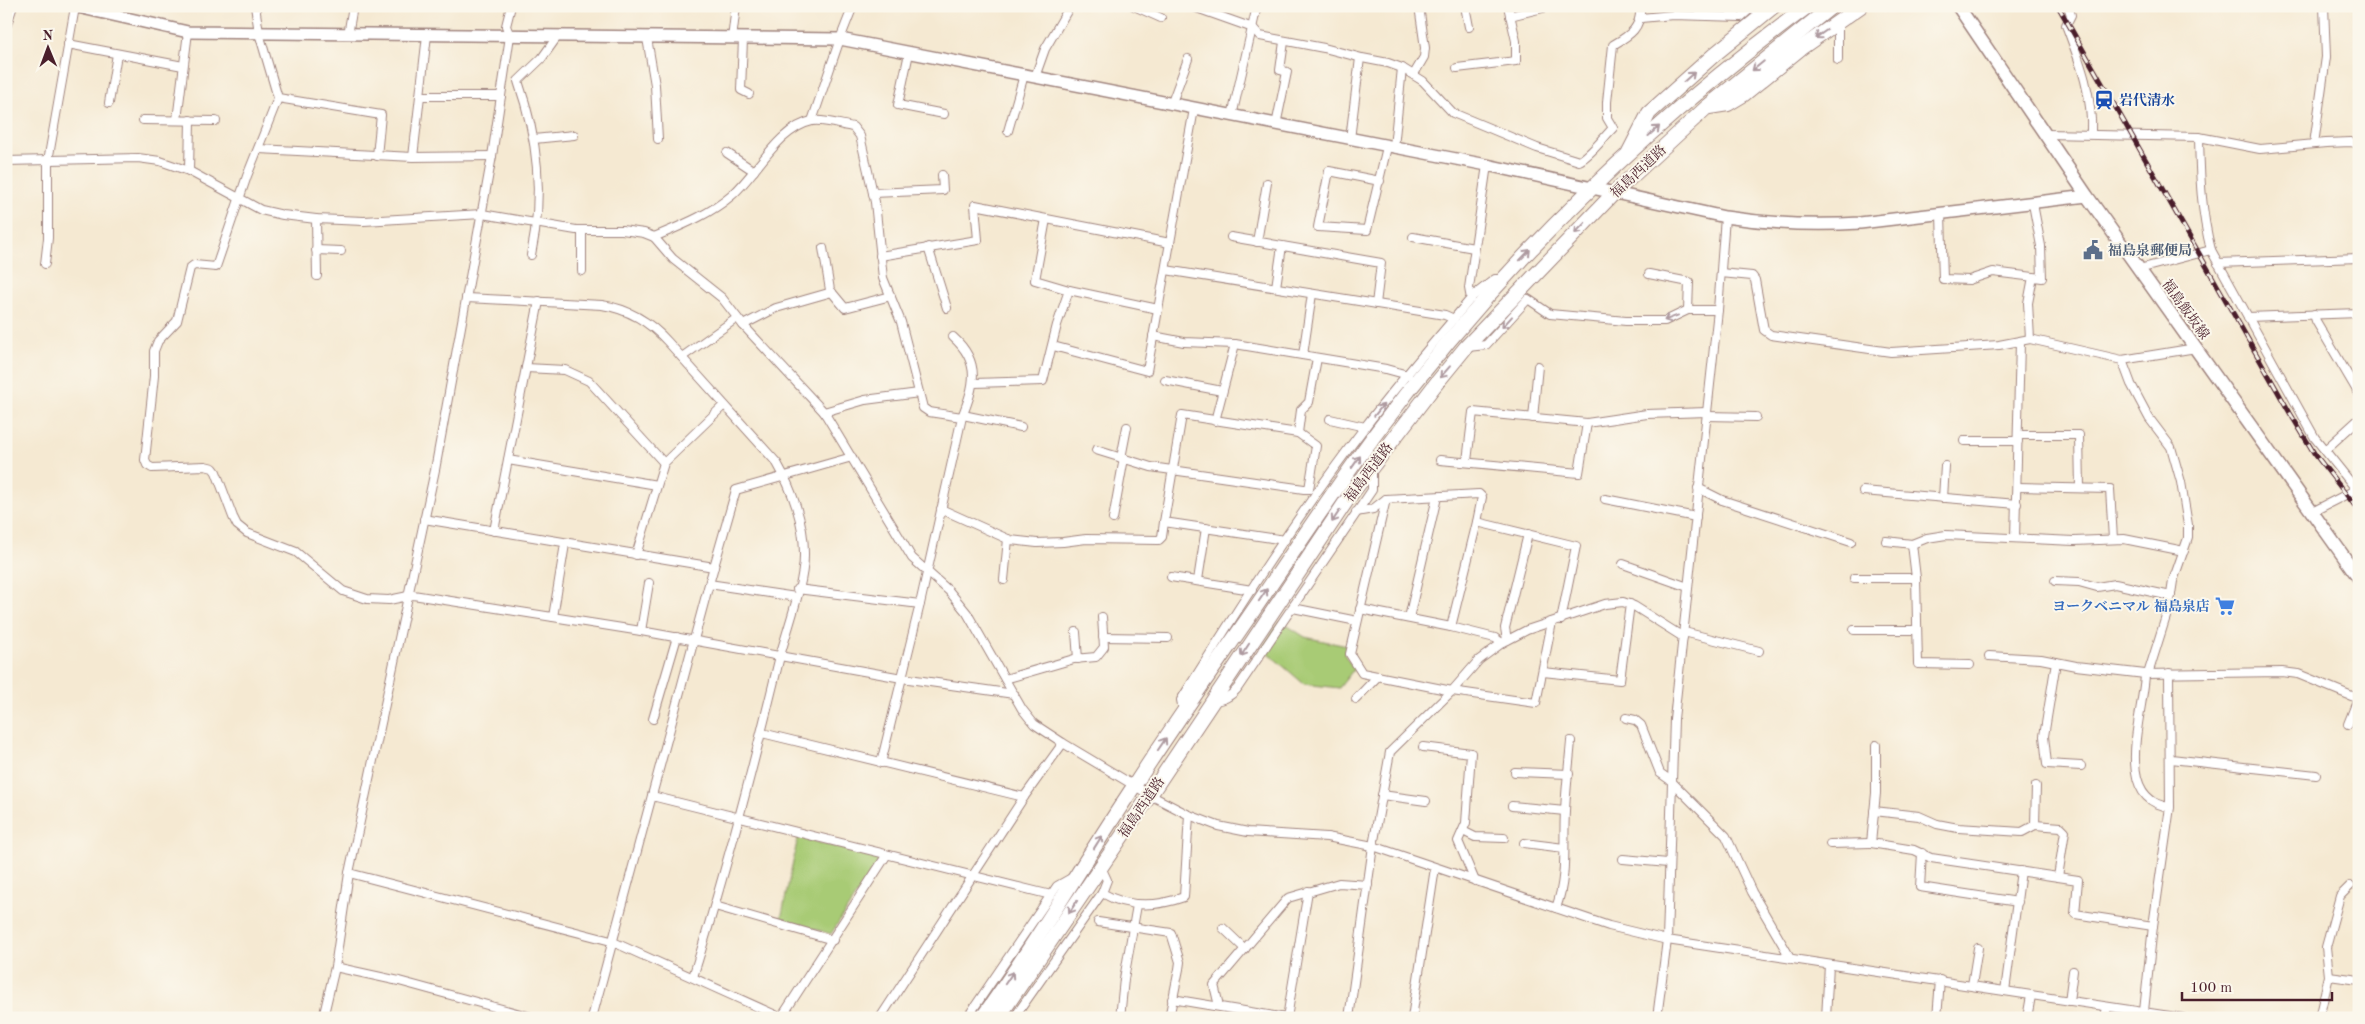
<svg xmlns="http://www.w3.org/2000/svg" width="2365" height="1024" font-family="'Old Standard TT','Noto Serif JP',serif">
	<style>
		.green { fill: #a8cb74; stroke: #797550 }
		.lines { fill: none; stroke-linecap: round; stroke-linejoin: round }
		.street-casing { stroke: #a0847e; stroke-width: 10 }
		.secondary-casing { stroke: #a0847e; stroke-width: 14 }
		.primary-casing { stroke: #a0847e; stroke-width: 15 }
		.highway-casing { stroke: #a0847e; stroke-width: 16 }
		.street { stroke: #fff; stroke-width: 8 }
		.secondary { stroke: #fff; stroke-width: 11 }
		.primary { stroke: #fff; stroke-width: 12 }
		.highway { stroke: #fff; stroke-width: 14 }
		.rail-casing { stroke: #4a1f2b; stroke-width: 5 }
		.rail { stroke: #fbf7ec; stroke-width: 3; stroke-dasharray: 9; stroke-linecap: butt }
		.oneway { stroke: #ae9aa0 }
		.labels { text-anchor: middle; stroke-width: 4; stroke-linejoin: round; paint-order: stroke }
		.transit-label { font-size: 14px; font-weight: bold; fill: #164399; stroke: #fbf7ec; text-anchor: start }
		.street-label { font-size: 14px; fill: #4a1f2b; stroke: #fbf7ec }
		.service-label { font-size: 14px; font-weight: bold; fill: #4e5e75; stroke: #fbf7ec; text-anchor: start }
		.shop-label { font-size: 14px; font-weight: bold; fill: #366cbe; stroke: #fbf7ec; text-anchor: end }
	</style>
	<rect width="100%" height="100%" fill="#fbf7ec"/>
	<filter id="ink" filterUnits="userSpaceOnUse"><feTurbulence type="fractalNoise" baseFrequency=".02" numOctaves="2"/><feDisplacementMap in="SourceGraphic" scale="10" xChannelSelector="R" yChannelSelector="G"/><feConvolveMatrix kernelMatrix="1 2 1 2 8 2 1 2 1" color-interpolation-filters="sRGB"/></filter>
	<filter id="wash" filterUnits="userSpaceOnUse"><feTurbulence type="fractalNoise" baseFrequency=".0096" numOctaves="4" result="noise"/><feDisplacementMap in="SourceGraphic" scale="20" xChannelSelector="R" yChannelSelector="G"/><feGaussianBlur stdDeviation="1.12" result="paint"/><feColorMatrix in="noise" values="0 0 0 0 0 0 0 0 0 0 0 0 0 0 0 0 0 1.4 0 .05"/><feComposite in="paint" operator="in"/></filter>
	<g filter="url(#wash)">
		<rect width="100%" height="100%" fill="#f5e9d2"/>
		<g class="green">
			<path d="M 1280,621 L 1305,637 L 1347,646 L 1344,654 L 1354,669 L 1339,688 L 1304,684 L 1262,648 Z"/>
			<path d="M 798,837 L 880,859 L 831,934 L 781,919 Z"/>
		</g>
	</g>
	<g filter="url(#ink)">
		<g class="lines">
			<defs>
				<g id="street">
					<path d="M 255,6 L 259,33 L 278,98 L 247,176 L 216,267 L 194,265 L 190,268 L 177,321 L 158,341 L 154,351 L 154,376 L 145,460 L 147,465 L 152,468 L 205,466 L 213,468 L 216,472 L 233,517 L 237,525 L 247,533 L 296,552 L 343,591 L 367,599 L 389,600 L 413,595 L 641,631 L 902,678 L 1014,694"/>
					<path d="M 1134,6 L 1161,18"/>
					<path d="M 1191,6 L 1253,28 L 1260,36 L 1324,48 L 1362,58 L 1388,63 L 1402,68 L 1423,81 L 1453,113 L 1537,148 L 1579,161 C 1590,156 1603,138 1613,128 L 1607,118 L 1607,102 L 1613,45 C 1630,35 1642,28 1640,6"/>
					<path d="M 1465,6 L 1469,27"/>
					<path d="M 2068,6 L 2071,15 L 2066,25 C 2080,62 2093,95 2091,134"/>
					<path d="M 1510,16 L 1551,6"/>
					<path d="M 1641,18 L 1673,15 L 1741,17 L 1749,10 L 1769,9"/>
					<path d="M 1838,22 L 1838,60"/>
					<path d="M 6,27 L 13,6"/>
					<path d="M 348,35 L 353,6"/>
					<path d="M 647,38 L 655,85 L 658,139"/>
					<path d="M 732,39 L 736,6"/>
					<path d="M 743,39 L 741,90 L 749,94"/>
					<path d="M 68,44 L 183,66"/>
					<path d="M 909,53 L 898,105 L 944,114"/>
					<path d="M 1457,68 L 1516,61 L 1516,41 L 1508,6"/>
					<path d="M 1414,74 L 1424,57 L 1425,48 L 1419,6"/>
					<path d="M 1035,77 L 1045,49 L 1070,6"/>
					<path d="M 420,96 L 501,96"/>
					<path d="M 278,98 L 381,115 L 377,156"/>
					<path d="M 109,103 L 117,54"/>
					<path d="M 1171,105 L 1188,59"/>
					<path d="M 1232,116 L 1257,6"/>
					<path d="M 143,120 L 216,121"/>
					<path d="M 177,120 L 188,32"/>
					<path d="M 812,121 L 840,39 L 853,6"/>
					<path d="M 1276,125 L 1287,72 L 1280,70 L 1284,42"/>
					<path d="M 1008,131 L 1024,75"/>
					<path d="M 2045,134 L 2199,137 L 2260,149 L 2326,143 L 2351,142 L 2359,144"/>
					<path d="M 2199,137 C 2200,177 2201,211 2211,250"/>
					<path d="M 534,139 L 574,135"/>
					<path d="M 1350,139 L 1360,58"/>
					<path d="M 2314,144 L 2326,57 L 2324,6"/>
					<path d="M 1394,147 L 1402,68"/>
					<path d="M 259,149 L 413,157 L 492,156"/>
					<path d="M 727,153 L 754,171"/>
					<path d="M 413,157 L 427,35"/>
					<path d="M 6,161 L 138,158 L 160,161 L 189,171 L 261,210 L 283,215 L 316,219 L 364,221 L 482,214 L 576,230 L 622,230 L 644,233 L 654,237 L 673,259 L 722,298 L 743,325 L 824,412 L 912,558 L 949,591 L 967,613 L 1022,709 L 1034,724 L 1063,743 L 1150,795 L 1189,815 L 1218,826 L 1248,832 L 1327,837 L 1373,846 L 1609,926 L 1667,940 L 2183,1018"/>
					<path d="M 189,171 L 190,120"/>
					<path d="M 1380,181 L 1329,171 L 1318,227 L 1367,230 L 1387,147"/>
					<path d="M 873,193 L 943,190 L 942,175"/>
					<path d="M 1941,214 L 1943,279 L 1969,280 L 1993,272 L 2042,278 L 2041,246 L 2033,204"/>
					<path d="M 316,219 L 317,276"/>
					<path d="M 1046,219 L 1035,280 L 1069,290 L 1158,309"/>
					<path d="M 654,237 C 680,226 709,215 731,196 C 756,175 778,128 812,121 C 824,119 841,125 853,127 L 860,136 L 875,202 L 883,278 L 901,322 L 923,408 L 929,412 L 962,417 L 920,604 L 881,763"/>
					<path d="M 1231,237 L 1381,263 L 1376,304"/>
					<path d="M 1413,237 L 1474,248"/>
					<path d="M 1257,242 L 1267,183"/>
					<path d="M 928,247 L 947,308"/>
					<path d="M 823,248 L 830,290 L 845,308 L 891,296"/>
					<path d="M 316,250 L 341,251"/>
					<path d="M 531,255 C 544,194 538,139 518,81 L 542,58 L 557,37"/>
					<path d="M 880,256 L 978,240 L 975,205 L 1170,243"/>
					<path d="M 2218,263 L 2359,258"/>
					<path d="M 45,264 L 48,238 L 48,161 L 75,7"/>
					<path d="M 2139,269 L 2211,250 L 2315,438 L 2356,489"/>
					<path d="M 1166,270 L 1445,315 L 1454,319"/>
					<path d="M 582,271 L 582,230"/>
					<path d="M 1721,273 L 1752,276 L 1755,280 L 1764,330 L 1771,335 L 1891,352 L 1999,345 L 2030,339 L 2122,360 L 2196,348"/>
					<path d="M 1649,274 L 1689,282 L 1688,310"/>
					<path d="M 1276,287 L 1282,246"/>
					<path d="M 466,298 L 602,305 C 629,309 650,322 668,342 L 777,463 C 792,489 804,523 804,553 C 805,581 788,627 780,656 C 754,764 726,871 693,977"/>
					<path d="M 1471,299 L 1469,288 L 1487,165"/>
					<path d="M 2314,314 L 2316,321 L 2359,394"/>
					<path d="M 2248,317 L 2359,313"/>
					<path d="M 743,325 L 776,308 L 832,292"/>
					<path d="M 1153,336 L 1184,342 L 1235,344 L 1386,369 L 1408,375"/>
					<path d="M 953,337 C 982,363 974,386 962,417"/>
					<path d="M 2030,339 L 2028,303 L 2033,277"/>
					<path d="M 1053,346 L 1147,371 L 1194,109"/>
					<path d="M 1468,347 L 1486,345 L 1528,299 L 1550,314 L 1626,321 L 1665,321 L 1688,310 L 1718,310"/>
					<path d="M 1303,355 L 1312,294"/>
					<path d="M 682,357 L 737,318"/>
					<path d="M 2122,360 L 2131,384 L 2149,418 L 2171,447 L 2181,482 L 2188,525 L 2188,538 L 2173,581 L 2169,607 L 2148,674"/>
					<path d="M 526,368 L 565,370 L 589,381 L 664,463"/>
					<path d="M 1165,380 L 1222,391"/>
					<path d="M 974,383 L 1043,381 L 1057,325 L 1069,290"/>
					<path d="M 824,412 L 865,400 L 919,393"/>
					<path d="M 963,415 L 1021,427"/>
					<path d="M 1707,416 L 1756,417"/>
					<path d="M 1533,418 L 1538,366"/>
					<path d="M 1330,419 L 1365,427"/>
					<path d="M 1215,421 L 1235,344"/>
					<path d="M 1298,433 L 1301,410 L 1309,402 L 1317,358"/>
					<path d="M 2018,435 L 2079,435 L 2080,488"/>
					<path d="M 1964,441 L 2018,441"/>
					<path d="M 1096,450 L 1151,467 L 1172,470 L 1304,489 L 1309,489 L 1316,446 L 1298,433 L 1182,415 L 1164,522 L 1285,540"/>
					<path d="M 2325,450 L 2359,419"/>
					<path d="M 1121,458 L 1127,427"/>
					<path d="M 508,460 L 657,485"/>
					<path d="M 1440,460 L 1579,473 L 1587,423"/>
					<path d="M 1467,461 L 1473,412 L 1587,423 L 1647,414 L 1707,412"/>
					<path d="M 2018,487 L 2110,489 L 2113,539"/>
					<path d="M 1698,488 L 1722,500 L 1851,542"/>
					<path d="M 1863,491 L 2017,504"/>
					<path d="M 1943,498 L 1945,466"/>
					<path d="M 1386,499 L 1350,654 L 1362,673 L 1452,691 L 1536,703 L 1552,622"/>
					<path d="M 1605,499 L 1696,517"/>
					<path d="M 941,509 L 1010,540 L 1037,543 L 1063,542 L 1086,539 L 1159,540 L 1162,537 L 1164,522"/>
					<path d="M 1356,512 L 1373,509 L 1386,499 L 1479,494 L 1482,497 L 1477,522"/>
					<path d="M 2312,512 L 2359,488"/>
					<path d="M 424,519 L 714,567"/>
					<path d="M 1113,519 L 1124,458"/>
					<path d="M 494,531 L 539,301"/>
					<path d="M 2015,538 L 2020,342"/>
					<path d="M 1886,541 L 1912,544 L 1927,538 L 1946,535 L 2074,541 L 2124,539 L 2184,551"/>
					<path d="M 1912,544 L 1916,578 L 1918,664 L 1970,665"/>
					<path d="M 636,555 L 664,463 L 724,405"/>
					<path d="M 1623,564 L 1688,587"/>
					<path d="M 1171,577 L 1252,590"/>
					<path d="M 1854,578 L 1916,578"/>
					<path d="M 1004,580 L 1008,539"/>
					<path d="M 1198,580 L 1206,528"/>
					<path d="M 2055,581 L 2079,582 L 2097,587 L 2115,584 L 2171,596"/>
					<path d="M 709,584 L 796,597"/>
					<path d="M 797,589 L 920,604"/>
					<path d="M 1293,608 L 1357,621"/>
					<path d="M 1360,609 L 1451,627 L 1495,638 L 1502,643"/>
					<path d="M 553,617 L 565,544"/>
					<path d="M 1409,618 L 1437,497"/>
					<path d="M 1451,627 L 1477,522 L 1576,546 L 1561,620"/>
					<path d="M 1854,630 L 1917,630"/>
					<path d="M 641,631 L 649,583"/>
					<path d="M 1076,632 L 1078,659"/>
					<path d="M 1684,632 L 1759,651"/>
					<path d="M 1103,637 L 1168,638"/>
					<path d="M 1507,640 L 1505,628 L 1528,534"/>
					<path d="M 1989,656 L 2041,659 L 2076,666 L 2145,674 L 2282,672 L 2298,674 L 2359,699"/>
					<path d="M 2056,662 L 2044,736 L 2047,764 L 2081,766"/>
					<path d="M 1543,672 L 1620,680 L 1630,604"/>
					<path d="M 2145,674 C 2144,712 2111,800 2170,807"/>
					<path d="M 1005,679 L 1074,659 L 1096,657 L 1104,647 L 1102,617"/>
					<path d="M 1356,699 L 1378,676"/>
					<path d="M 1213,701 C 1224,700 1230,697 1237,689 L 1372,490 L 1372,468"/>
					<path d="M 1183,710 L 1181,700 C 1239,607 1298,514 1365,427 C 1399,382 1437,339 1473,296 L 1495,279 L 1503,279"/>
					<path d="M 1626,718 L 1635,720 L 1641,725 L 1660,773 L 1670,780 L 1726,836 L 1752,892 L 1791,959"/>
					<path d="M 653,719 L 677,637"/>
					<path d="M 2348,724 L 2358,699"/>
					<path d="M 762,733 L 1024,797"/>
					<path d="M 1876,745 L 1876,793 L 1871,843 L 1914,850 L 1931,858 L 2078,880 L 2075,914 L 2153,926"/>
					<path d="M 1423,747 L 1471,753 L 1466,823 L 1458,841 L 1475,881"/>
					<path d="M 2171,759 L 2316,775"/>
					<path d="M 1515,772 L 1569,774"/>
					<path d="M 1382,795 L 1426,801"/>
					<path d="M 652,796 L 1051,895"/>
					<path d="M 1512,806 L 1565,811"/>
					<path d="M 1874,811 L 1919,816 L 1937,824 L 1958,828 L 2022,832 L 2035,825 L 2036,786"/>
					<path d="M 2035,825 L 2061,827 L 2065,831 L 2058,877"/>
					<path d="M 1463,831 L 1475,837 L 1504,838"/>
					<path d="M 1524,843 L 1564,848"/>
					<path d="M 1830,844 L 1871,843"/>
					<path d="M 1922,853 L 1920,887 L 2018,902"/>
					<path d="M 1623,859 L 1668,863"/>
					<path d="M 349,873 L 611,941 L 782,1018"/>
					<path d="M 1102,893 C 1128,908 1156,907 1184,897 L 1189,815"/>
					<path d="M 715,906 L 833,940"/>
					<path d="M 1556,908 C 1568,876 1563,844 1565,811 C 1566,788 1569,765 1571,741"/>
					<path d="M 1098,922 L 1171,933 L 1180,962 L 1179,969 L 1169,1018"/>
					<path d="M 1223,928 L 1245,949"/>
					<path d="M 335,967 L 399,981 L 535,1018"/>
					<path d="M 2329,976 L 2359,980"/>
					<path d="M 1972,985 L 1978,948"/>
					<path d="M 2005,991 L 2021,871"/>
					<path d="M 1172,999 L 1286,1018"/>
					<path d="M 2069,1001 L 2073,971"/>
					<path d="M 1219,1006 L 1214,985 L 1288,898 L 1339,883 L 1368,885"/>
					<path d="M 2144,1011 L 2153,926 L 2170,807 L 2169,673"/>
					<path d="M 323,1018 L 335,967 L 349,873 L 435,470 L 492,156 L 510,36 L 506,26 L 511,6"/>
					<path d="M 592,1018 L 709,584 L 736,490 L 852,457"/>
					<path d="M 781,1018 L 886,856"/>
					<path d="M 880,1018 L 1024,797 L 1063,743"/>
					<path d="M 967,1018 L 1057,886 L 1073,877"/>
					<path d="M 1014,1018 L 1102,893 L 1107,880 L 1101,867"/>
					<path d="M 1120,1018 L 1124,979 L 1137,905"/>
					<path d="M 1287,1018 L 1308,891"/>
					<path d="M 1349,1018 L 1373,846 L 1390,752 L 1452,691 L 1479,660 L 1502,643 L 1527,630 L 1605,604 L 1623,602 L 1634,606 L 1683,637"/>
					<path d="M 1412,1018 L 1435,868"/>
					<path d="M 1657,1018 L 1667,940 L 1674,719 L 1718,310 L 1725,217"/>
					<path d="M 1826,1018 L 1829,965"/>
					<path d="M 1937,1018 L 1940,980"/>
					<path d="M 2027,1018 L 2031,996"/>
					<path d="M 2105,1018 L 2107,1007"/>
					<path d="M 2319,1018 L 2329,976 L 2326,947 L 2340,896 L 2350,886"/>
				</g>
				<path id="secondary" d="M 73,6 L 188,32 L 840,39 L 1487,165 L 1725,217 C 1771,224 1814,226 1860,223 L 2087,196"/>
				<path id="primary" d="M 1958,6 L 2087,196 L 2359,578"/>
				<g id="highway">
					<path d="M 1709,107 L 1728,104 L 1743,95 L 1801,48 L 1861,6"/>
					<path d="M 1629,152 L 1649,113 L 1715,54 L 1774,6"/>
					<path d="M 982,1018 C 1036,943 1083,863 1134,786 C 1172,727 1213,669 1253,611 C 1294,551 1334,490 1377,432 C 1498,269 1645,126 1808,6"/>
					<path d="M 998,1018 L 1150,795 L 1349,497 L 1435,385 L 1466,347 L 1614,193 L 1707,107 L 1832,6"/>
				</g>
			</defs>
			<use href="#street" class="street-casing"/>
			<use href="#secondary" class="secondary-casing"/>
			<use href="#primary" class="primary-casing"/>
			<use href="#highway" class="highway-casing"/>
			<use href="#street" class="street"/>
			<use href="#secondary" class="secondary"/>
			<use href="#primary" class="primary"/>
			<use href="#highway" class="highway"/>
			<defs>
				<path id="rail" d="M 2058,6 L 2290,413 L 2314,453 L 2359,511"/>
			</defs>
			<use href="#rail" class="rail-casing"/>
			<use href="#rail" class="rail"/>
		</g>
		<defs><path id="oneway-shaft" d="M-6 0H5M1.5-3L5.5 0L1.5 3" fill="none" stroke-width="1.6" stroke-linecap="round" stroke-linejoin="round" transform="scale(1.25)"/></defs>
		<g class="oneway">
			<use href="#oneway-shaft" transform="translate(1821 34) rotate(145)"/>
			<use href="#oneway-shaft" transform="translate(1758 66) rotate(141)"/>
			<use href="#oneway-shaft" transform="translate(1689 77) rotate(-42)"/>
			<use href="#oneway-shaft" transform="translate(1654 131) rotate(-42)"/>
			<use href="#oneway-shaft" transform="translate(1580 228) rotate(134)"/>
			<use href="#oneway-shaft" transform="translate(1525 255) rotate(-46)"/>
			<use href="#oneway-shaft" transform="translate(1671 318) rotate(160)"/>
			<use href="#oneway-shaft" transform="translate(1507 322) rotate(132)"/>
			<use href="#oneway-shaft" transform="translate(1445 372) rotate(131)"/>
			<use href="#oneway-shaft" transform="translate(1379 410) rotate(-51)"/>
			<use href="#oneway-shaft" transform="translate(1356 462) rotate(-55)"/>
			<use href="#oneway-shaft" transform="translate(1336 516) rotate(124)"/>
			<use href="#oneway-shaft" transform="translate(1263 595) rotate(-56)"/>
			<use href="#oneway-shaft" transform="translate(1245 650) rotate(123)"/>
			<use href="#oneway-shaft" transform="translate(1162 744) rotate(-56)"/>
			<use href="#oneway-shaft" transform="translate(1098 842) rotate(-58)"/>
			<use href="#oneway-shaft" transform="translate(1073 907) rotate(124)"/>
			<use href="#oneway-shaft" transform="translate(1009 978) rotate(-56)"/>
		</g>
	</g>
	<defs>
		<symbol id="station-bare" viewBox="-9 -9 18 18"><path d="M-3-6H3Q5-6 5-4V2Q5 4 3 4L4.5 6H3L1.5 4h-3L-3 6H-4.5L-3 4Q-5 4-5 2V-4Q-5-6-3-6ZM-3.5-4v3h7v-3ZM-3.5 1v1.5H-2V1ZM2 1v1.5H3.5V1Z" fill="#1a4fb4" stroke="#fbf7ec" stroke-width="2.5" paint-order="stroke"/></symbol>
		<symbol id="civic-bare" viewBox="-9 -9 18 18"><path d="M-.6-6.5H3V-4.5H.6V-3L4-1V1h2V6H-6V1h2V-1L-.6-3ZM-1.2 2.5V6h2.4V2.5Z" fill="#5c6f8a" stroke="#fbf7ec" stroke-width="2.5" paint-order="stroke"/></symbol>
		<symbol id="supermarket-bare" viewBox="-9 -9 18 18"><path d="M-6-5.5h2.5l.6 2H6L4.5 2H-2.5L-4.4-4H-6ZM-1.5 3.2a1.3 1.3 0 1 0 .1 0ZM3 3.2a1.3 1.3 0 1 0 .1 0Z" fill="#3f7fe0" stroke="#fbf7ec" stroke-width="2.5" paint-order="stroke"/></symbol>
	</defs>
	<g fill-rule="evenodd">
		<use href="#station-bare" x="2090" y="86" width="28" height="28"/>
		<use href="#civic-bare" x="2079" y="236" width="28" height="28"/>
		<use href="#supermarket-bare" x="2211" y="592" width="28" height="28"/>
	</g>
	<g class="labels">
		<g class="transit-label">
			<text x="2119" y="105">岩代清水</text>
		</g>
		<g class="street-label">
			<text transform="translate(1638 171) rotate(-43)" y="5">福島西道路</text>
			<text transform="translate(2186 309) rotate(54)" y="5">福島飯坂線</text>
			<text transform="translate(1368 472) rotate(-53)" y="5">福島西道路</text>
			<text transform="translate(1141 807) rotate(-56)" y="5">福島西道路</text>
		</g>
		<g class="service-label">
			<text x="2108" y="255">福島泉郵便局</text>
		</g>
		<g class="shop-label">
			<text x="2210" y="611">ヨークベニマル 福島泉店</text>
		</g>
	</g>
	<rect width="2365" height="1024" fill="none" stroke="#fbf7ec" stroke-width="25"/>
	<g transform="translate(48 48) rotate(359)" stroke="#fbf7ec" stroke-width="4" paint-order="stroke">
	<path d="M0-4L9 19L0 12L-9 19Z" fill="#4a1f2b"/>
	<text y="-8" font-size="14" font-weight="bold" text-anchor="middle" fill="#4a1f2b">N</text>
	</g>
	<path d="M2182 992v8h150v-8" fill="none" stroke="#4a1f2b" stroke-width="2.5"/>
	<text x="2190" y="992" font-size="15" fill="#4a1f2b" stroke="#fbf7ec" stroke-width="4" paint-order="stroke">100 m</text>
</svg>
